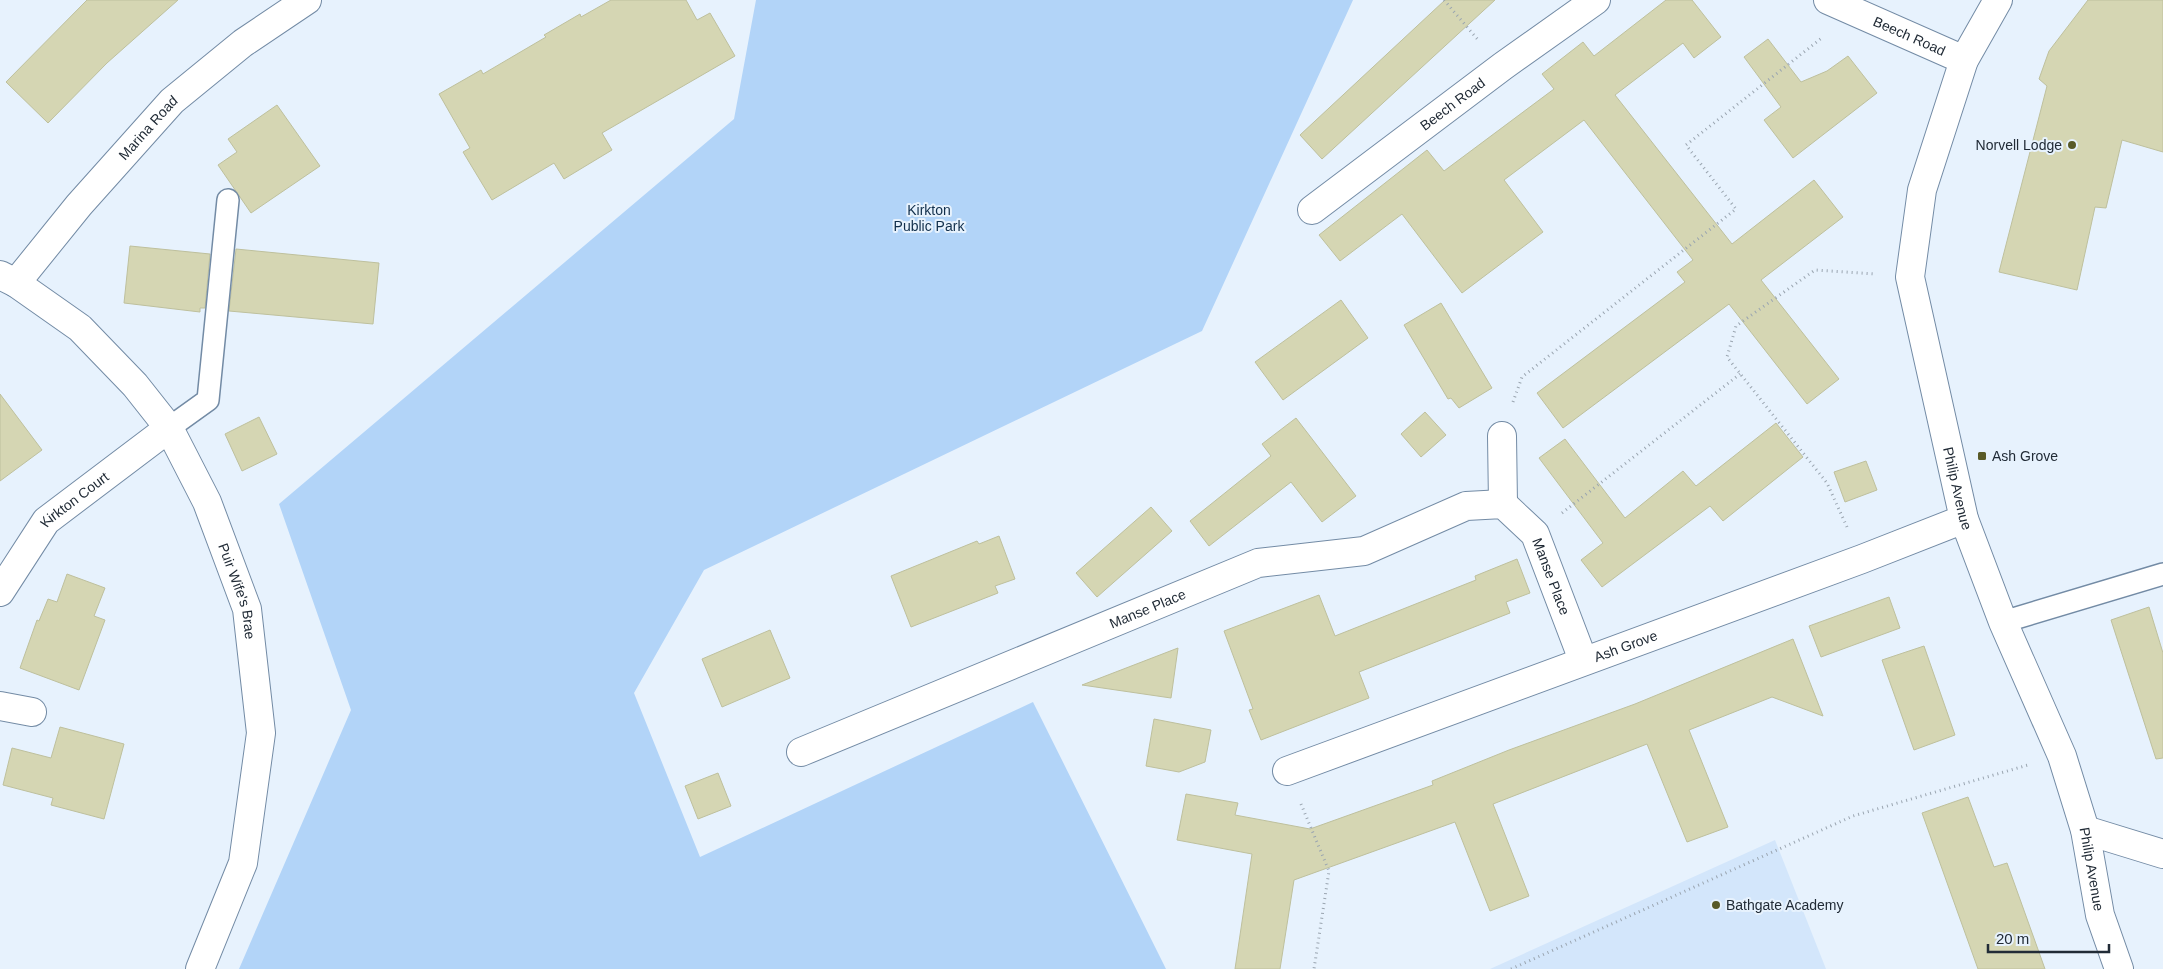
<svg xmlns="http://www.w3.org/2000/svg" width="2163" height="969" font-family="Arial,sans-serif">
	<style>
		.built { fill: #d3e6fb }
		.green { fill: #b2d4f8 }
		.building { fill: #d5d6b3; stroke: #bec09d }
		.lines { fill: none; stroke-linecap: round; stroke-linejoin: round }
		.lane-casing { stroke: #738ba5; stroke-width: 24 }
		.street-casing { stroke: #738ba5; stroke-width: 30 }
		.path { stroke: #9aa5b0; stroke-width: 3; stroke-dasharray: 1 4; stroke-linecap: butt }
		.lane { stroke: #fff; stroke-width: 21 }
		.street { stroke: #fff; stroke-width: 28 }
		.poi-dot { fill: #595a27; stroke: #e7f2fd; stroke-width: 2 }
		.labels { text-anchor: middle; stroke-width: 4; stroke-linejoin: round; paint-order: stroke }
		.street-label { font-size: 14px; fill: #212b36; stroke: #e7f2fd }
		.poi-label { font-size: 14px; fill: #212b36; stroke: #e7f2fd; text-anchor: start }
		.park-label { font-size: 14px; fill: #112f4c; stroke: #e7f2fd }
	</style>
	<rect width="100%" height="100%" fill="#e7f2fd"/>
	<path class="built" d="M 1775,840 L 1826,969 L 1490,969 Z"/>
	<path class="green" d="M 756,0 L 1353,0 L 1202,331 L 704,570 L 634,693 L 700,857 L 1033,702 L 1166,969 L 239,969 L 351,710 L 279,504 L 734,119 Z"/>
	<g class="building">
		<path d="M 87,0 L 178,0 L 107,63 L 48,123 L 6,82 Z"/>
		<path d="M 611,0 L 686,0 L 697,20 L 710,13 L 735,56 L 602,133 L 612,150 L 564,179 L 554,163 L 492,200 L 463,152 L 470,148 L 439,94 L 481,70 L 483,74 L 546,37 L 544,35 L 580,14 L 581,17 Z"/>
		<path d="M 1445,0 L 1495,0 L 1322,159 L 1300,135 Z"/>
		<path d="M 1666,0 L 1692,0 L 1721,37 L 1694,58 L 1683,43 L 1615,95 L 1732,244 L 1814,180 L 1843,217 L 1761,280 L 1839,379 L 1807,404 L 1729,304 L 1563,428 L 1537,393 L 1685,282 L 1677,272 L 1693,260 L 1584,120 L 1504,180 L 1543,232 L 1462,293 L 1402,214 L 1340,261 L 1319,235 L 1427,150 L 1444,171 L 1554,89 L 1542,74 L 1583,42 L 1594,56 Z"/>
		<path d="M 2088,0 L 2163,0 L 2163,152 L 2122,140 L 2106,208 L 2095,207 L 2077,290 L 1999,272 L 2047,86 L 2039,79 L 2049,51 Z"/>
		<path d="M 1768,39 L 1801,82 L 1827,71 L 1848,56 L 1877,93 L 1793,158 L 1764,120 L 1781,107 L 1744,57 Z"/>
		<path d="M 277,105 L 320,166 L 251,213 L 218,165 L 237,152 L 228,139 Z"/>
		<path d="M 130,246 L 210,254 L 205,308 L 200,308 L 200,312 L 124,303 Z"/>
		<path d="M 236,249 L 379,263 L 373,324 L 229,311 Z"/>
		<path d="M 1341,300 L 1368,338 L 1283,400 L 1255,362 Z"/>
		<path d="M 1441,303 L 1492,388 L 1459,408 L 1451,398 L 1448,399 L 1404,325 Z"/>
		<path d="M 0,394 L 42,450 L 0,481 Z"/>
		<path d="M 1425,412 L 1446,435 L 1421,457 L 1401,434 Z"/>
		<path d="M 259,417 L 277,454 L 242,471 L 225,434 Z"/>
		<path d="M 1296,418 L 1356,496 L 1322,522 L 1291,482 L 1209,546 L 1190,521 L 1271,456 L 1262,444 Z"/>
		<path d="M 1776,423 L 1803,457 L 1723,521 L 1710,506 L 1602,587 L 1581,560 L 1603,543 L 1539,458 L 1565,439 L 1625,518 L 1683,471 L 1696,486 Z"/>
		<path d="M 1866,461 L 1877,490 L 1845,502 L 1834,472 Z"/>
		<path d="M 1151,507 L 1172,531 L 1097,597 L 1076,573 Z"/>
		<path d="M 999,536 L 1015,579 L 995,586 L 998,593 L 911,627 L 891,576 L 977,541 L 979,544 Z"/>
		<path d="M 1517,559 L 1530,593 L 1506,602 L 1510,613 L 1359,672 L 1369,698 L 1261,740 L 1249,710 L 1253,709 L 1224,631 L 1319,595 L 1335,636 L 1476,580 L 1475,576 Z"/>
		<path d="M 67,574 L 105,588 L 94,616 L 105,620 L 79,690 L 20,668 L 37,620 L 39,621 L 48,599 L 57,602 Z"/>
		<path d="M 1889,597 L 1900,628 L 1821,657 L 1809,626 Z"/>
		<path d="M 2149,607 L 2163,653 L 2163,758 L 2156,759 L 2111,620 Z"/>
		<path d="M 770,630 L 790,678 L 722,707 L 702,659 Z"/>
		<path d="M 1793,639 L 1823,716 L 1772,697 L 1689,730 L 1728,827 L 1687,842 L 1647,744 L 1493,804 L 1529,896 L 1490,911 L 1455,822 L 1294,880 L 1280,969 L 1235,969 L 1252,854 L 1177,840 L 1186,794 L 1238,803 L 1235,815 L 1310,829 L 1433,785 L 1432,781 L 1509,750 L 1635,704 Z"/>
		<path d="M 1924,646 L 1955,735 L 1914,750 L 1882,660 Z"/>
		<path d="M 1178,648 L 1171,698 L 1082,685 Z"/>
		<path d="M 1154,719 L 1211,730 L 1205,762 L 1179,772 L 1146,766 Z"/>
		<path d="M 60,727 L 124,744 L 104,819 L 51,805 L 53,798 L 3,785 L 12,748 L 51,758 Z"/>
		<path d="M 718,773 L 731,806 L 698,819 L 685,786 Z"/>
		<path d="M 1968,797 L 1994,867 L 2007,863 L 2045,969 L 1978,969 L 1922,813 Z"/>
	</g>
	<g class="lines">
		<defs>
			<g id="lane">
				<path d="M 169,428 L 208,400 L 228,200"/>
				<path d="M 2003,622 L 2163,574"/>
			</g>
			<g id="street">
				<path id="s1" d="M 1828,0 L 1964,60"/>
				<path id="s2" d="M 1998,0 L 1964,60 L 1922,190 L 1910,277 L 1964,519 L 2003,622 L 2062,756 L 2085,830 L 2100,915 L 2119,969"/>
				<path id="s3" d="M 1312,210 L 1503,66 L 1596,0"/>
				<path id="s4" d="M 0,275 L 16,283 L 80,328 L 135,385 L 169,428 L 207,502 L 247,609 L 261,733 L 243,863 L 200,969"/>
				<path id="s5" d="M 16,283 L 79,205 L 172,101 L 243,43 L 307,0"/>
				<path d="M 1502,436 L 1503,504"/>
				<path id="s6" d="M 0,592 L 46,521 L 169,428"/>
				<path d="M 0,706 L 32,712"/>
				<path id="s7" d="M 801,752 L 1258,563 L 1364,551 L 1466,506 L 1503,504 L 1535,534 L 1583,660"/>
				<path id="s8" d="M 1287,771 L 1862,559 L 1964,519"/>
				<path d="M 2085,830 L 2163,854"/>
			</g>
		</defs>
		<use href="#lane" class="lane-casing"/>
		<use href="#street" class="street-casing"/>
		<g class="path">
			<path d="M 1444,0 L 1479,41"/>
			<path d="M 1513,402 L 1522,377 L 1736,209 L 1686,145 L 1823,37"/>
			<path d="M 1562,513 L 1740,374"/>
			<path d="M 1847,527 L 1827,483 L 1727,357 L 1736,326 L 1815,270 L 1875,274"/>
			<path d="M 1301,804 L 1329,871 L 1314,969"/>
			<path d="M 1511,969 L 1853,816 L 2028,765"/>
		</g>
		<use href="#lane" class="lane"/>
		<use href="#street" class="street"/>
	</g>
	<g class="poi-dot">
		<circle cx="2072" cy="145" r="5"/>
		<rect x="1977" y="451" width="10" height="10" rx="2.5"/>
		<circle cx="1716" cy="905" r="5"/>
	</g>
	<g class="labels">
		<g class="street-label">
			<text dy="5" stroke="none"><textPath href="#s1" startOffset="89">Beech Road</textPath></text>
			<text dy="5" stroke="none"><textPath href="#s3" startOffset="176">Beech Road</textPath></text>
			<text dy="5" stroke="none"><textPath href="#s5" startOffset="204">Marina Road</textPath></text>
			<text dy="5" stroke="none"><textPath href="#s2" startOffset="510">Philip Avenue</textPath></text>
			<text dy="5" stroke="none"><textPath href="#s6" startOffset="120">Kirkton Court</textPath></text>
			<text dy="5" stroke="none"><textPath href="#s7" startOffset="839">Manse Place</textPath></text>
			<text dy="5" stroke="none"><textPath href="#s4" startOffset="408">Puir Wife's Brae</textPath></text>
			<text dy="5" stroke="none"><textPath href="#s7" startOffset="375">Manse Place</textPath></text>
			<text dy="5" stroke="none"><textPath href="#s8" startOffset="361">Ash Grove</textPath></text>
			<text dy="5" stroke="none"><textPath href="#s2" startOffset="915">Philip Avenue</textPath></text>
		</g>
		<g class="poi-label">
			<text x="2062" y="150" text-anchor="end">Norvell Lodge</text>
			<text x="1992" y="461">Ash Grove</text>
			<text x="1726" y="910">Bathgate Academy</text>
		</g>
		<g class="park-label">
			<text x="929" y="215">Kirkton<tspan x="929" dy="16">Public Park</tspan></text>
		</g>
	</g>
	<path d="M1988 944v8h121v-8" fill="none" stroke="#212b36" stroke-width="2.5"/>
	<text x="1996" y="944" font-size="15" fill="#212b36" stroke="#e7f2fd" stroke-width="4" paint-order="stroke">20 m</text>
</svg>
